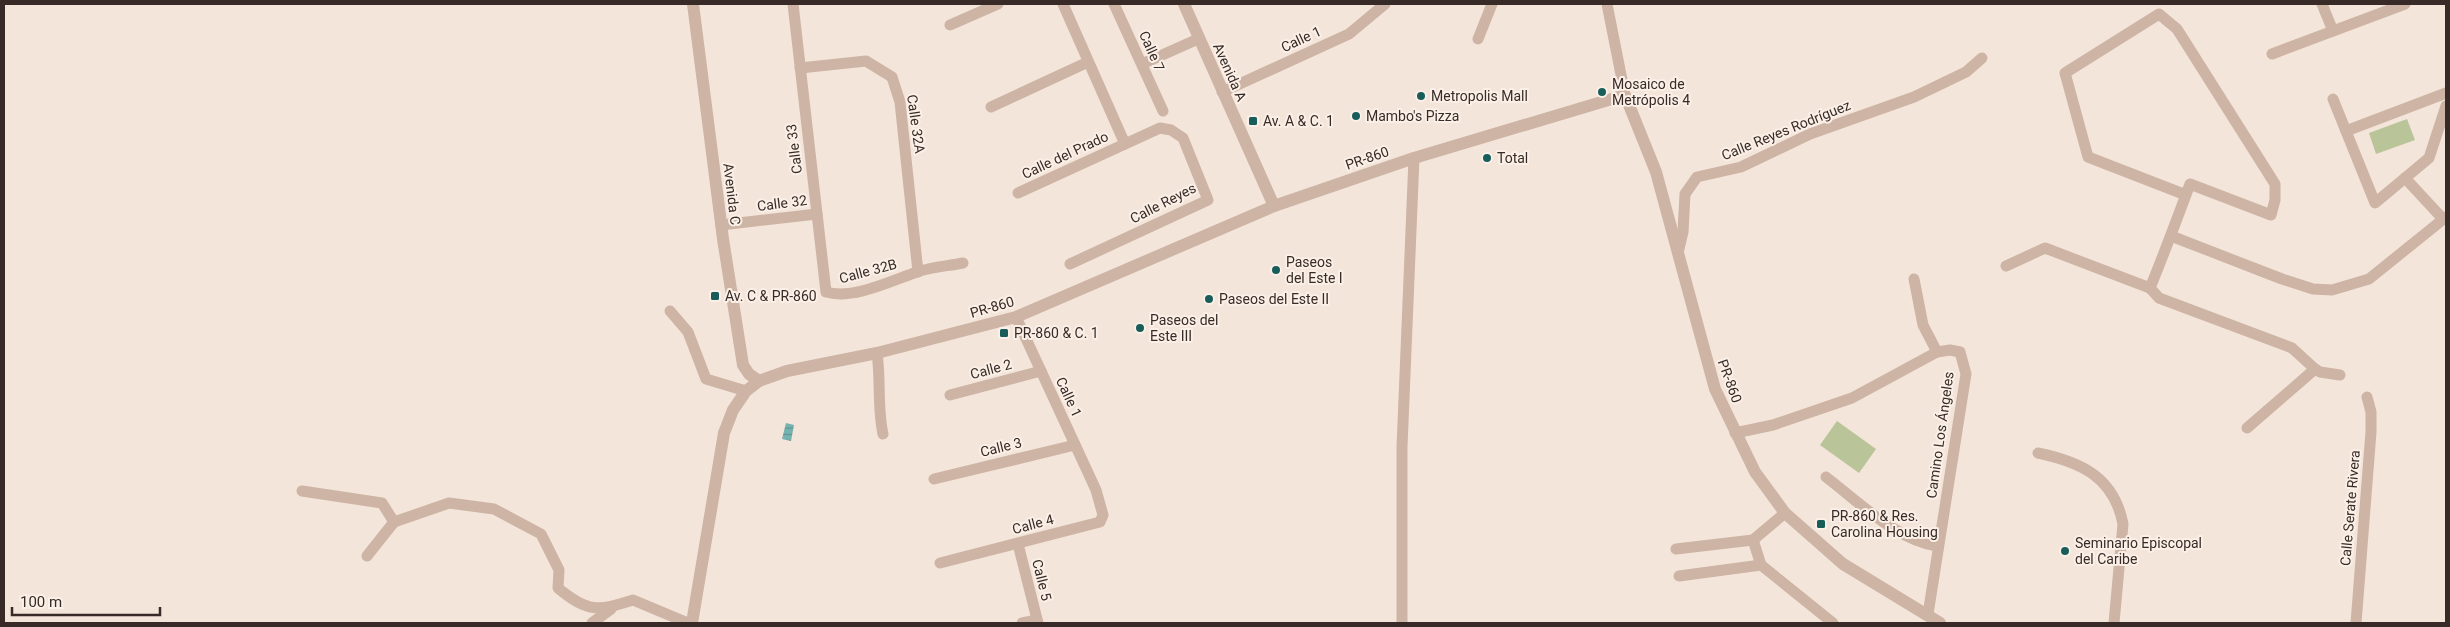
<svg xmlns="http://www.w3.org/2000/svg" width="2450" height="627" font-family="Roboto,sans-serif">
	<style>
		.garden { fill: #b9c499 }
		.water { fill: url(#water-rules) }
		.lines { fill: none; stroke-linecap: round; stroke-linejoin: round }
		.minor { stroke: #cdb4a5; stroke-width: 11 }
		.tertiary { stroke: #cdb4a5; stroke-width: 12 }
		.poi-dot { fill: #195d5b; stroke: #fbf0e7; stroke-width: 2 }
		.labels { text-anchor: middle; stroke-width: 4; stroke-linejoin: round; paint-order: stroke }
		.street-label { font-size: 14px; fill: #382b27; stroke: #fbf0e7 }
		.poi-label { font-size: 14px; fill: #382b27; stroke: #fbf0e7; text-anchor: start }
	</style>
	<defs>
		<pattern id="water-rules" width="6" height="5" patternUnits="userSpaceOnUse" patternTransform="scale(1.25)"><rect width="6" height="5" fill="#76b3b0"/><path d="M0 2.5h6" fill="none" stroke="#62928f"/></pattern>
	</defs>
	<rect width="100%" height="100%" fill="#f4e5da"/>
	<g class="garden">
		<path d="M 2407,119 L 2415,140 L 2376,154 L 2369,133 Z"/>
		<path d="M 1837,421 L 1876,449 L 1859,473 L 1820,445 Z"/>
	</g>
	<path class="water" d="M 786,423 L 794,425 L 791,441 L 782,439 Z"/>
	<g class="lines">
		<g class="minor">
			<path d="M 793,4 L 826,292 C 853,300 891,281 917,272 C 931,267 948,266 963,263"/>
			<path d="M 1063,4 L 1125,144"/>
			<path d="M 1114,4 L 1163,111"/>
			<path d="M 1607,4 L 1625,95"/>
			<path d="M 2322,4 L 2333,31"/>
			<path d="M 950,25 L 998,4"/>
			<path d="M 1478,39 L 1492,4"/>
			<path d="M 2272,54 L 2405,4"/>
			<path d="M 1142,64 L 1198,39"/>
			<path d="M 800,68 L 866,61 L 892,77 L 900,102 L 918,272"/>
			<path d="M 1222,92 L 1349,34 L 1385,4"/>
			<path d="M 2333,99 L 2375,203 L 2405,178 L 2443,219"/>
			<path d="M 991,107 L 1088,62"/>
			<path d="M 2346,131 L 2446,93"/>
			<path d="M 2405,178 L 2429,158 L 2446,106"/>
			<path d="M 1018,193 L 1160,128 L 1171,130 L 1183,138 L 1208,200 L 1070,264"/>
			<path d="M 2186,195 L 2088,157 L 2065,73 L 2159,14 L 2177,29 L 2275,184 L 2275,200 L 2271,215 L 2190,184 C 2177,219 2164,254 2150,288 L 2159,298 L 2292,348 L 2315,369 L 2247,428"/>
			<path d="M 721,225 L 817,214"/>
			<path d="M 2171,236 L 2282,279 L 2313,289 L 2332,290 L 2369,279 L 2446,217"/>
			<path d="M 1678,253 L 1683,232 L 1685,194 L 1697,177 L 1741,167 L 1810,134 L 1914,97 L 1966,72 L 1982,58"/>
			<path d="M 2006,266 L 2045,248 L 2150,288"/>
			<path d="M 1914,279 L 1923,325 L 1937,352"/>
			<path d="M 670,311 L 688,332 L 706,379 L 746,391"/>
			<path d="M 877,353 C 881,380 877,407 883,434"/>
			<path d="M 2315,369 L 2320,372 L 2340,375"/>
			<path d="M 950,395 L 1041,371"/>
			<path d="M 1735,433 L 1773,425 L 1852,398 L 1937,352 L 1950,350 L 1960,352 L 1966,374 L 1928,614"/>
			<path d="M 2038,453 C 2081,462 2114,477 2123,524 L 2114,623"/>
			<path d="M 1826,477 C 1860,503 1895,539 1937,546"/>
			<path d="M 934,479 L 1075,445"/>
			<path d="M 302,491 L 382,503 L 394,522"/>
			<path d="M 394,522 L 449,503 L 494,509 L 541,534 L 559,570 L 558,588 C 588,613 598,611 633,600 L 688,623"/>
			<path d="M 1753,540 L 1761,565 L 1833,623"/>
			<path d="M 1018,544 L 1038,623"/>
			<path d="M 1676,549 L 1753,540 L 1785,513"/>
			<path d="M 367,556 L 394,522"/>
			<path d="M 940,563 L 1100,522 L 1103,515 L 1096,490 L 1016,317"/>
			<path d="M 1679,576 L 1761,565"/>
			<path d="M 592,623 L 611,609"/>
			<path d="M 1022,623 L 1037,620"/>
			<path d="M 1402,623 L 1402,447 L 1414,158"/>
			<path d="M 2356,623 L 2371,432 L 2371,412 L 2367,397"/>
		</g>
		<g class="tertiary">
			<path d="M 693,4 L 723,239 L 743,365 L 749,374 L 759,381"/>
			<path d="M 1184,4 L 1274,206"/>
			<path d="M 692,623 L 724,433 L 733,410 L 746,391 L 759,381 L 787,371 L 877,353 L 1016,317 L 1274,206 L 1414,158 L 1625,95 L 1656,172 L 1715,389 L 1755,472 L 1785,513 L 1843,564 L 1940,623"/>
		</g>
	</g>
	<g class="poi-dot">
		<circle cx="1602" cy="92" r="5"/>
		<circle cx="1421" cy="96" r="5"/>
		<circle cx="1356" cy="116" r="5"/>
		<rect x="1248" y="116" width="10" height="10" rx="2.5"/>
		<circle cx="1487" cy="158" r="5"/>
		<circle cx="1276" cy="270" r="5"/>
		<rect x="710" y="291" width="10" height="10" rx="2.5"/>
		<circle cx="1209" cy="299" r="5"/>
		<circle cx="1140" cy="328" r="5"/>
		<rect x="999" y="328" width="10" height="10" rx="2.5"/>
		<rect x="1816" y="519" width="10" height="10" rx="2.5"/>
		<circle cx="2065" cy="551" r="5"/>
	</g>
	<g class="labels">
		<g class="street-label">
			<text transform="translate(1301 39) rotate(-25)" y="5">Calle 1</text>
			<text transform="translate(1152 51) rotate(66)" y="5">Calle 7</text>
			<text transform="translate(1230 72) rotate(66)" y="5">Avenida A</text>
			<text transform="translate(916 124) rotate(82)" y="5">Calle 32A</text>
			<text transform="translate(1786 130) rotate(-22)" y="5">Calle Reyes Rodríguez</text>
			<text transform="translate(794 149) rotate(-97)" y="5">Calle 33</text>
			<text transform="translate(1065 155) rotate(-25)" y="5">Calle del Prado</text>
			<text transform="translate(1367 158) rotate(-19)" y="5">PR-860</text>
			<text transform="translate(732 194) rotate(83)" y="5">Avenida C</text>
			<text transform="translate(782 203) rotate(-7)" y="5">Calle 32</text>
			<text transform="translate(1163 203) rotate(-27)" y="5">Calle Reyes</text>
			<text transform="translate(868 271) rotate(-15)" y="5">Calle 32B</text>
			<text transform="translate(992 307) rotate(-16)" y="5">PR-860</text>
			<text transform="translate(991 369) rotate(-15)" y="5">Calle 2</text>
			<text transform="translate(1730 381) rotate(70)" y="5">PR-860</text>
			<text transform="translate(1069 397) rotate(65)" y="5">Calle 1</text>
			<text transform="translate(1940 435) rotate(-82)" y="5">Camino Los Ángeles</text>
			<text transform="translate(1001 447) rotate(-14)" y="5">Calle 3</text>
			<text transform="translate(2350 508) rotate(-85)" y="5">Calle Serate Rivera</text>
			<text transform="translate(1033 524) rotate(-15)" y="5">Calle 4</text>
			<text transform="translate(1042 580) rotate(76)" y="5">Calle 5</text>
		</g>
		<g class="poi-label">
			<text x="1612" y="89">Mosaico de<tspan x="1612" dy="16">Metrópolis 4</tspan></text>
			<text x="1431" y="101">Metropolis Mall</text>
			<text x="1366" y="121">Mambo's Pizza</text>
			<text x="1263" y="126">Av. A &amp; C. 1</text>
			<text x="1497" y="163">Total</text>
			<text x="1286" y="267">Paseos<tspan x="1286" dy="16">del Este I</tspan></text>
			<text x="725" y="301">Av. C &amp; PR-860</text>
			<text x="1219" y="304">Paseos del Este II</text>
			<text x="1150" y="325">Paseos del<tspan x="1150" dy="16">Este III</tspan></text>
			<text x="1014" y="338">PR-860 &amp; C. 1</text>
			<text x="1831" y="521">PR-860 &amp; Res.<tspan x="1831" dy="16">Carolina Housing</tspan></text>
			<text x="2075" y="548">Seminario Episcopal<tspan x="2075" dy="16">del Caribe</tspan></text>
		</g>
	</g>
	<rect width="2450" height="627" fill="none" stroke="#382b27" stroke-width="10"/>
	<path d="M12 607v8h148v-8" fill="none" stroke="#382b27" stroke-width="2.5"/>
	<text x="20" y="607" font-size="15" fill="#382b27" stroke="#fbf0e7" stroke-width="4" paint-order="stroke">100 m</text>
</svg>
